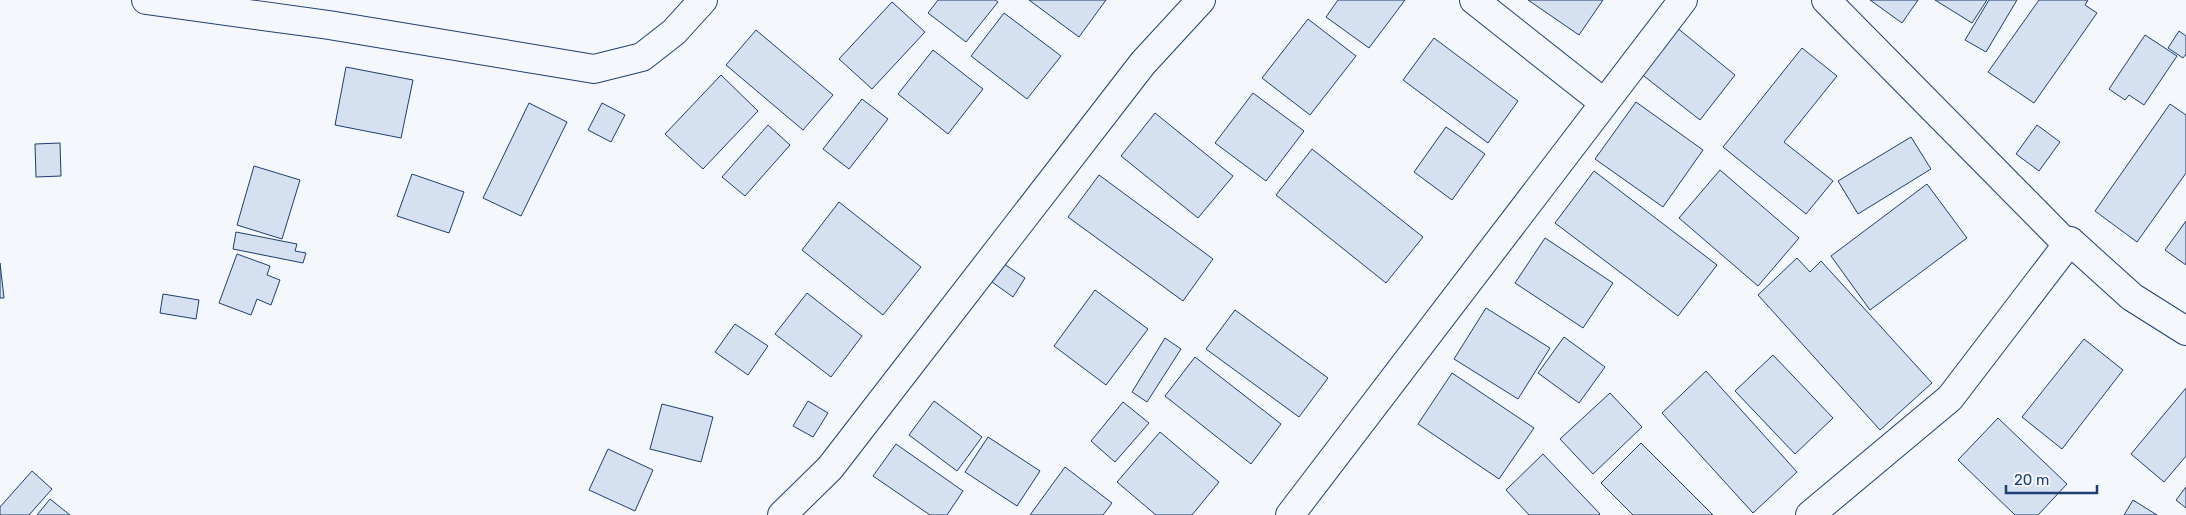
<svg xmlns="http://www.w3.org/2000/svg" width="2186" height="515" font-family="Rubik,sans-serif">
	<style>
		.building { fill: #d5e0f0; stroke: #1d3f73 }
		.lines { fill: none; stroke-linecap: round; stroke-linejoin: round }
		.street-casing { stroke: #1d3f73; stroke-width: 30 }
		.street { stroke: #f4f7fb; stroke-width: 28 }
	</style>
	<rect width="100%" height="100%" fill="#f4f7fb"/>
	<g class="building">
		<path d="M 938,0 L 995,0 L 998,2 L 966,42 L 928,13 Z"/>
		<path d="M 1029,0 L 1106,0 L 1079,37 Z"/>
		<path d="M 1338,0 L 1405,0 L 1369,48 L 1326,17 Z"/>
		<path d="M 1528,0 L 1603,0 L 1579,35 Z"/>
		<path d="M 1870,0 L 1918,0 L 1902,23 Z"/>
		<path d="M 1935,0 L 1987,0 L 1972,23 Z"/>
		<path d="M 1989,0 L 2017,0 L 1986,52 L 1965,40 Z"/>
		<path d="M 2039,0 L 2088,0 L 2085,5 L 2097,13 L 2034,103 L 1988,72 Z"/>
		<path d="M 892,2 L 925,32 L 872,89 L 839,59 Z"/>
		<path d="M 1004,13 L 1061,56 L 1027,99 L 971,56 Z"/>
		<path d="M 1308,19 L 1356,56 L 1310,115 L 1262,78 Z"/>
		<path d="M 1676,27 L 1735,75 L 1700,120 L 1640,73 Z"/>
		<path d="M 756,30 L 833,95 L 803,130 L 726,65 Z"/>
		<path d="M 2179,31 L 2186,36 L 2186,54 L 2183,58 L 2168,48 Z"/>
		<path d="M 2145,35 L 2177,56 L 2144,105 L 2129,95 L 2125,100 L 2109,89 Z"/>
		<path d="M 1434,38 L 1518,101 L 1488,143 L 1403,80 Z"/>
		<path d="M 1802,48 L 1837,76 L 1784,142 L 1833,181 L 1806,214 L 1723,147 Z"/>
		<path d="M 933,50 L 983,89 L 948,134 L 898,94 Z"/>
		<path d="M 346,67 L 413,80 L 401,138 L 335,125 Z"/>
		<path d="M 721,75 L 758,111 L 703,169 L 665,134 Z"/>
		<path d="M 1253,93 L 1304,131 L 1266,181 L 1215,143 Z"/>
		<path d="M 862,99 L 888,119 L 849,169 L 823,149 Z"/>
		<path d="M 1636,102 L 1703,150 L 1663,207 L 1595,159 Z"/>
		<path d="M 529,103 L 567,122 L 521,216 L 483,198 Z"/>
		<path d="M 602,103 L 625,115 L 611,142 L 588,130 Z"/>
		<path d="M 2170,104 L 2186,115 L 2186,173 L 2137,242 L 2095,211 Z"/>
		<path d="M 1155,113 L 1233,176 L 1198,218 L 1121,156 Z"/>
		<path d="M 768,125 L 790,145 L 745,196 L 722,177 Z"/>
		<path d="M 2037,125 L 2060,142 L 2039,171 L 2016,154 Z"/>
		<path d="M 1446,127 L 1485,154 L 1452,200 L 1414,172 Z"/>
		<path d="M 1911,137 L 1931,169 L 1858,214 L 1838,181 Z"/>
		<path d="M 60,143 L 61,176 L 36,177 L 35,144 Z"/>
		<path d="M 1312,149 L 1423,237 L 1386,283 L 1276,195 Z"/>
		<path d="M 254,166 L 300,180 L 282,239 L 237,225 Z"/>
		<path d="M 1720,170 L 1799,238 L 1758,286 L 1679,218 Z"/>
		<path d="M 1594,171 L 1717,265 L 1678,316 L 1555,223 Z"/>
		<path d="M 412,174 L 464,192 L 449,233 L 397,216 Z"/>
		<path d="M 1099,175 L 1213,259 L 1183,301 L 1068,217 Z"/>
		<path d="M 1927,184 L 1967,238 L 1870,310 L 1831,256 Z"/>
		<path d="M 839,202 L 921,267 L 883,315 L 802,250 Z"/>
		<path d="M 2186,221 L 2186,265 L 2165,250 Z"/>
		<path d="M 236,232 L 297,244 L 295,251 L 306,253 L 303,263 L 233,249 Z"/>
		<path d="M 1545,238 L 1613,283 L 1583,328 L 1515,283 Z"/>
		<path d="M 237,254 L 270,266 L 267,275 L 280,280 L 271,305 L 257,299 L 251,315 L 219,303 Z"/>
		<path d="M 1797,258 L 1810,272 L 1821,261 L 1932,383 L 1880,430 L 1758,295 Z"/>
		<path d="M 0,263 L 4,298 L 0,298 Z"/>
		<path d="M 1004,264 L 1025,278 L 1013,297 L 992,282 Z"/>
		<path d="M 1095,290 L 1148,329 L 1106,385 L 1054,346 Z"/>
		<path d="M 807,293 L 862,336 L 831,377 L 775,334 Z"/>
		<path d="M 163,294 L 199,300 L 196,319 L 160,313 Z"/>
		<path d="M 1486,308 L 1550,348 L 1518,399 L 1454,359 Z"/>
		<path d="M 1235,310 L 1328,378 L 1299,417 L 1206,349 Z"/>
		<path d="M 735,324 L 768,346 L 748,375 L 715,352 Z"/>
		<path d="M 1564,337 L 1605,367 L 1579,403 L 1538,373 Z"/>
		<path d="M 1165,338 L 1181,349 L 1147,402 L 1132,392 Z"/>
		<path d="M 2084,339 L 2123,370 L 2062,449 L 2022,417 Z"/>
		<path d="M 1773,355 L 1833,418 L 1795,454 L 1735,391 Z"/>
		<path d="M 1195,357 L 1281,424 L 1251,464 L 1165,396 Z"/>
		<path d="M 1706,371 L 1797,472 L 1753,513 L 1662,413 Z"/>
		<path d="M 1452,373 L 1534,428 L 1499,479 L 1418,424 Z"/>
		<path d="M 2186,388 L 2186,456 L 2164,482 L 2131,454 Z"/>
		<path d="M 1610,393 L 1642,427 L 1593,474 L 1560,439 Z"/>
		<path d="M 808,401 L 828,413 L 813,437 L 793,426 Z"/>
		<path d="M 934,401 L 982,437 L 957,471 L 909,435 Z"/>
		<path d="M 1123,402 L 1149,423 L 1115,462 L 1091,441 Z"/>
		<path d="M 662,404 L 713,417 L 701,462 L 650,449 Z"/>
		<path d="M 1998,418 L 2067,484 L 2038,515 L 2015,515 L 1958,460 Z"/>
		<path d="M 1160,432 L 1219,482 L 1192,515 L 1156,515 L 1117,482 Z"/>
		<path d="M 988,437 L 1040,471 L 1017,506 L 965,472 Z"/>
		<path d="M 1641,443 L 1713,515 L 1633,515 L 1601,483 Z"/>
		<path d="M 896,444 L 963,491 L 947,515 L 930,515 L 873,476 Z"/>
		<path d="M 608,449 L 653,470 L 635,511 L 589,490 Z"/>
		<path d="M 1543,454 L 1600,514 L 1598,515 L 1529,515 L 1506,490 Z"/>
		<path d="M 1065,467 L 1112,503 L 1103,515 L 1030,515 Z"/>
		<path d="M 32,471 L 52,489 L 29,515 L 0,515 L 0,507 Z"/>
		<path d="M 2186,487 L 2186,508 L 2176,500 Z"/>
		<path d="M 50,499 L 70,515 L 37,515 Z"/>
		<path d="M 2133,500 L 2157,515 L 2124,515 Z"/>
	</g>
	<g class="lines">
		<defs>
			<g id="street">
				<path d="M 146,0 L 329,25 L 594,69 L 642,57 L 674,32 L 703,0"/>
				<path d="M 1474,0 L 1603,102"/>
				<path d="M 1826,0 L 2063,240 L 2070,241 L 2132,297 L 2186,331"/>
				<path d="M 782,515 L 830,468 L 1143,63 L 1201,0"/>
				<path d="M 1290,515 L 1683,0"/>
				<path d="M 1810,515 L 1950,398 L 2070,241"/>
			</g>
		</defs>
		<use href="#street" class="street-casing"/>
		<use href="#street" class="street"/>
	</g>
	<path d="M2006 485v8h91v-8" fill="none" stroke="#1d3f73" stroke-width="2.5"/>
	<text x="2014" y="485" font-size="15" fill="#1d3f73" stroke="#f4f7fb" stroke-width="4" paint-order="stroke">20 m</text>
</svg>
